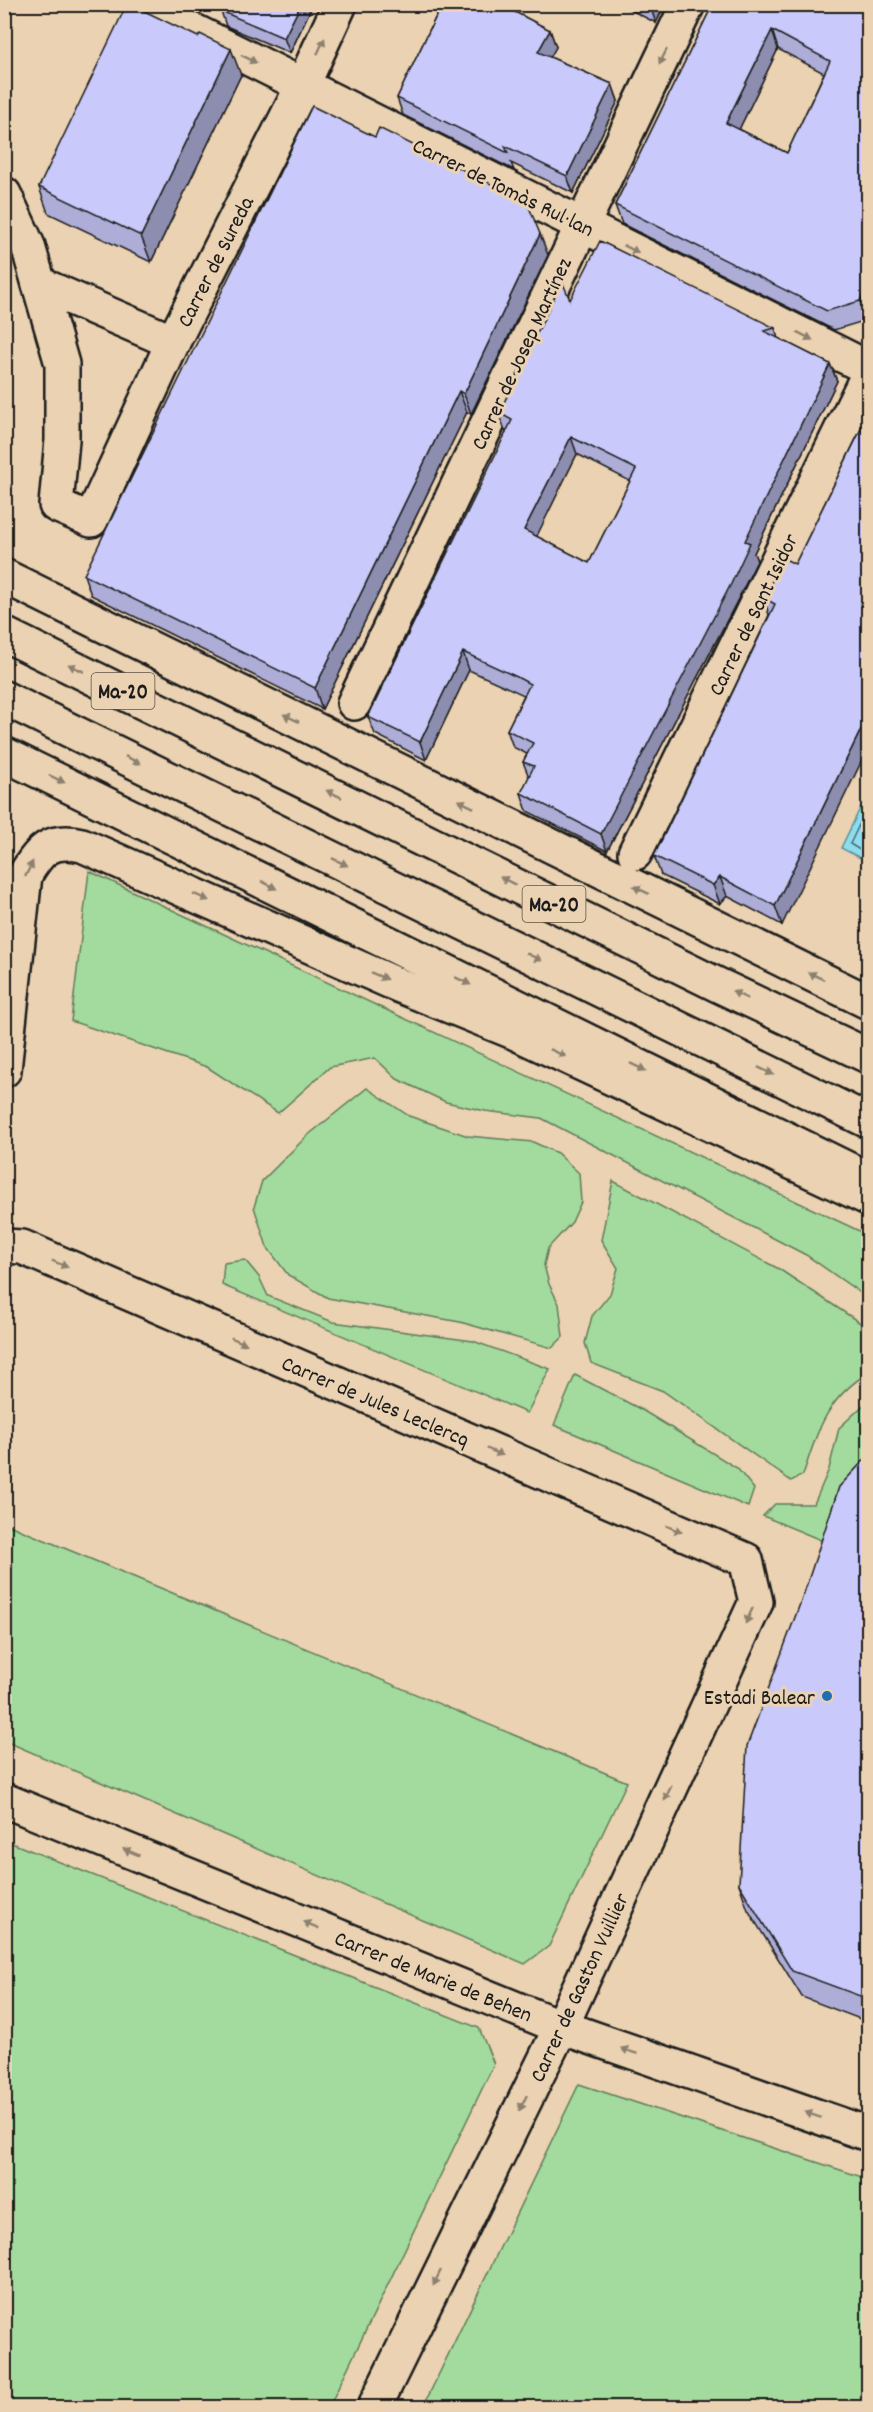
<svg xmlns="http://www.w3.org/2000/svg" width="873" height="2412" font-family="Dekko,sans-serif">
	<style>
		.green { fill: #a3da9d; stroke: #607b5c; stroke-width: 1.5 }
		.water { fill: #8edded; stroke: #609099; stroke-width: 1.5 }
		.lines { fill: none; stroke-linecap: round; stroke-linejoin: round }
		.shore { stroke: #4a6970; stroke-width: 1.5 }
		.street-casing { stroke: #1c1c1c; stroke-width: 38 }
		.primary-casing { stroke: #1c1c1c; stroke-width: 38 }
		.highway-casing { stroke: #1c1c1c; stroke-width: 38 }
		.street { stroke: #ead2b2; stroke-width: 33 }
		.primary { stroke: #ead2b2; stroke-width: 33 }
		.highway { stroke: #ead2b2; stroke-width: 33 }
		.wall { fill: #adadd8; stroke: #1c1c1c; stroke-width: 1.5; fill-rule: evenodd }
		.shaded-wall { fill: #8d8db0; stroke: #1c1c1c; stroke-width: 1.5 }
		.building { fill: #c9c9fb; stroke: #1c1c1c; stroke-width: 1.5; fill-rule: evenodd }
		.oneway { fill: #8d806e }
		.poi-dot { fill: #1f6fb2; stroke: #ead2b2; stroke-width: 2 }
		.labels { text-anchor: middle; stroke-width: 6; stroke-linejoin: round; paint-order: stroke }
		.shield { fill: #ead2b2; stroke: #5a5349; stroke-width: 1.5 }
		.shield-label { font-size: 21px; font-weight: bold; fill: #1c1c1c }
		.street-label { font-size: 22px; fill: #1c1c1c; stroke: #ead2b2 }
		.poi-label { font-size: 22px; fill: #1c1c1c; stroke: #ead2b2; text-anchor: end }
	</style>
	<rect width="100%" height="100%" fill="#ead2b2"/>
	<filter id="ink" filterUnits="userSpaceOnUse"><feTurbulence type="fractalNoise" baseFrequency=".0167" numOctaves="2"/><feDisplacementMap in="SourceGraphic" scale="12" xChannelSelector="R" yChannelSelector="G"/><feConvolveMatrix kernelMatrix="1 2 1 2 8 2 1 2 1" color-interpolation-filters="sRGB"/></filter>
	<g filter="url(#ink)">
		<g class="green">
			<path d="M 89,871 L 868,1235 L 868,1298 L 806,1255 L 541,1118 L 485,1111 L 446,1102 L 397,1079 L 375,1058 L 330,1067 L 278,1113 L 207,1067 L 71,1021 Z"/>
			<path d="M 367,1088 L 409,1116 L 468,1136 L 533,1142 L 557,1153 L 579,1173 L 581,1202 L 572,1222 L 548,1248 L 544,1265 L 549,1284 L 559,1304 L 563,1337 L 552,1348 L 460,1322 L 328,1298 L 288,1275 L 267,1247 L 254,1207 L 262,1181 L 307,1136 Z"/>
			<path d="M 613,1181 L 779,1269 L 868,1328 L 868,1373 C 826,1399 818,1430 803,1475 L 791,1481 L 663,1391 L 591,1363 L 585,1343 L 592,1316 L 610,1294 L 618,1268 L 601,1240 Z"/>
			<path d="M 245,1260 L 259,1277 L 268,1296 L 333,1322 L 473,1341 L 550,1369 L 527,1413 L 222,1285 L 224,1263 Z"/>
			<path d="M 575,1375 L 642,1410 L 737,1468 L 754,1489 L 748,1507 L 554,1425 Z"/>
			<path d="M 868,1401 L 868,1458 L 828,1543 L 763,1516 L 775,1504 L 814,1504 L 829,1469 L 839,1428 Z"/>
			<path d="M 4,1523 L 627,1782 L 549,1946 L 525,1964 L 5,1741 Z"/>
			<path d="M 4,1840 L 479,2028 L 494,2064 L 329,2407 L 5,2407 Z"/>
			<path d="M 579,2084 L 868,2179 L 868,2407 L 423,2407 Z"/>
		</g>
		<path class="water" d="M 868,792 L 868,862 L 841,848 Z"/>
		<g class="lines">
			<path class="shore" d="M 868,806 L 850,844 L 868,855"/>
			<defs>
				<g id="street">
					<path d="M 140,4 L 868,368"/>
					<path d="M 4,194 L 28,246 L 62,364 L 62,440 L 56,505 L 91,520 L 173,342 L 302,87 L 340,4"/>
					<path d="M 39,284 L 173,342"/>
					<path d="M 4,576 L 868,1002"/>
					<path d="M 354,703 L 688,4"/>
					<path d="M 635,853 L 868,375"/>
					<path d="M 4,1070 L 25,875 C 40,849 51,838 82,845 L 398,985 L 516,1033 L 868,1198"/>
					<path d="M 4,1246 L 22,1247 L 746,1560 L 756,1602 L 561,2027 L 374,2408"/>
					<path d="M 4,1800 L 561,2027 L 868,2134"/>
				</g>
				<path id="primary" d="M 4,754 L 868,1179"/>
				<g id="highway">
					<path d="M 4,634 L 718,985 L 868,1056"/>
					<path d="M 4,698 L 868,1121"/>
				</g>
			</defs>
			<use href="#street" class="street-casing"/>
			<use href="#primary" class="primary-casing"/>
			<use href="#highway" class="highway-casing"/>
			<use href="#street" class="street"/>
			<use href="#primary" class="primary"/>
			<use href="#highway" class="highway"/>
		</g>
		<g class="wall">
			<path d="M 313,4 L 290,53 L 226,26 L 221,11 Z"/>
			<path d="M 424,4 L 515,4 L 511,10 L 550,30 L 556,47 L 550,57 L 612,84 L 618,101 L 573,193 L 511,163 L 514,170 L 403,115 L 397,98 L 438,12 Z"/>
			<path d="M 619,4 L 665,4 L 656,23 Z"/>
			<path d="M 713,4 L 868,4 L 868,316 L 867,320 L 834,330 L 622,224 L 615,205 ZM 778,49 L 824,73 L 787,153 L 739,129 Z"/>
			<path d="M 241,75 L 151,262 L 48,213 L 39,187 Z"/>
			<path d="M 548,255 L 471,414 L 467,412 L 322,709 L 91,595 L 84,575 Z"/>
			<path d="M 570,300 L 775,328 L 778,338 L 830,364 L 837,381 L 754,553 L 757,561 L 737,601 L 607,851 L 527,811 L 521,793 L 529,777 L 523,762 L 527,754 L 513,747 L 507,730 L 524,695 L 469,670 L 426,760 L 375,734 L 368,717 L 507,431 L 505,431 L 499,413 ZM 577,454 L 630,481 L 589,563 L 536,536 Z"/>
			<path d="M 795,564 L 782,925 L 727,896 L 720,904 L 661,875 L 654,856 L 769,615 L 764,598 Z"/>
			<path d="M 868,1456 L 868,2022 L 802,1997 L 748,1910 L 739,1884 Z"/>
		</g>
		<g class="shaded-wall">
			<path d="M 301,4 L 313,4 L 290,53 L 284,38 Z"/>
			<path d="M 502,4 L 515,4 L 510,12 Z"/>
			<path d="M 650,4 L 665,4 L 656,23 L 650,6 Z"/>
			<path d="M 550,30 L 556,47 L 544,69 L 538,52 Z"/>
			<path d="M 772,30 L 778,49 L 733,142 L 726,123 Z"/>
			<path d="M 231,49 L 241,75 L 151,262 L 141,236 Z"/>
			<path d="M 612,84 L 618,101 L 573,193 L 567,176 Z"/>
			<path d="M 540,234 L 548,255 L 471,414 L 464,394 Z"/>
			<path d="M 868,283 L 868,316 L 867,320 L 860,301 Z"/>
			<path d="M 830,364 L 837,381 L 754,553 L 757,561 L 737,601 L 607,851 L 601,834 Z"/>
			<path d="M 459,391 L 467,412 L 322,709 L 315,688 Z"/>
			<path d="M 571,437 L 577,454 L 531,548 L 524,530 Z"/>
			<path d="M 463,652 L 469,670 L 426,760 L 420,742 Z"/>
			<path d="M 868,715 L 868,748 L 782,925 L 775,906 Z"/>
			<path d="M 720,877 L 727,896 L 720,904 L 713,885 Z"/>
		</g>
		<g class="building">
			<path d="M 127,4 L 130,4 L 198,37 L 200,34 L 231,49 L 141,236 L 39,187 Z"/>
			<path d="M 224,4 L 301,4 L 284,38 L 221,11 Z"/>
			<path d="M 442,4 L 507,4 L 505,7 L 550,30 L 538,52 L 612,84 L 567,176 L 505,146 L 508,153 L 397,98 Z"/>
			<path d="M 713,4 L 868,4 L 868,283 L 860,301 L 827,311 L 615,205 ZM 772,30 L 830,61 L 787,153 L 726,123 Z"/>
			<path d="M 312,106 L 375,137 L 379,128 L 527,202 L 540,234 L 464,394 L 459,391 L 315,688 L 84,575 Z"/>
			<path d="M 600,241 L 775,328 L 764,331 L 830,364 L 745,541 L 750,543 L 731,584 L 601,834 L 521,793 L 534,766 L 523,762 L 533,743 L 507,730 L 530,684 L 517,677 L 463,652 L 420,742 L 368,717 L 512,420 L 499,413 L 562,281 L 570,300 ZM 571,437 L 636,469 L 589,563 L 524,530 Z"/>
			<path d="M 868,415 L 868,715 L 775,906 L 720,877 L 713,885 L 654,856 L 775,604 L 764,598 L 783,558 L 795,564 Z"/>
			<path d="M 868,1456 L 868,1999 L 792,1971 L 739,1884 L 747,1746 L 804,1593 L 839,1487 Z"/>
		</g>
		<defs><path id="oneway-solid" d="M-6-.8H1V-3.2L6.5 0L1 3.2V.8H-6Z" transform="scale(1.5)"/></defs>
		<g class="oneway">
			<use href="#oneway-solid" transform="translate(321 46) rotate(-65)"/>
			<use href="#oneway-solid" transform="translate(663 57) rotate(116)"/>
			<use href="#oneway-solid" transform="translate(249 59) rotate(27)"/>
			<use href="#oneway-solid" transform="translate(631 249) rotate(27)"/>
			<use href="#oneway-solid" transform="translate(805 336) rotate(27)"/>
			<use href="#oneway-solid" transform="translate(76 668) rotate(-154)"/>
			<use href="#oneway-solid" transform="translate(291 718) rotate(-154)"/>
			<use href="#oneway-solid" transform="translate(133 760) rotate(26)"/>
			<use href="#oneway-solid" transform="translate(57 779) rotate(26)"/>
			<use href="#oneway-solid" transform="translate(334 794) rotate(-154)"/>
			<use href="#oneway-solid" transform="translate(466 804) rotate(-154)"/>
			<use href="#oneway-solid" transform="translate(340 862) rotate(26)"/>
			<use href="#oneway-solid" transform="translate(29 869) rotate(-64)"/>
			<use href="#oneway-solid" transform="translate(508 881) rotate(-153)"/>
			<use href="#oneway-solid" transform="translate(269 885) rotate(27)"/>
			<use href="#oneway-solid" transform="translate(641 890) rotate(-154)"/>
			<use href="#oneway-solid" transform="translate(201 897) rotate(24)"/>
			<use href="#oneway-solid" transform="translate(534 957) rotate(26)"/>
			<use href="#oneway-solid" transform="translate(379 976) rotate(24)"/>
			<use href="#oneway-solid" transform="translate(816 976) rotate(-154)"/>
			<use href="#oneway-solid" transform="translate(463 981) rotate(26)"/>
			<use href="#oneway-solid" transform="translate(740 995) rotate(-155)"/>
			<use href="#oneway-solid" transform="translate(558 1053) rotate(25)"/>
			<use href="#oneway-solid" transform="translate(638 1067) rotate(26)"/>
			<use href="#oneway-solid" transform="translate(766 1071) rotate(26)"/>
			<use href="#oneway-solid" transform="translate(60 1264) rotate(23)"/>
			<use href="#oneway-solid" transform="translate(239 1341) rotate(23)"/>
			<use href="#oneway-solid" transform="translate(495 1452) rotate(23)"/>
			<use href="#oneway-solid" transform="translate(674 1529) rotate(23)"/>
			<use href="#oneway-solid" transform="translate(749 1616) rotate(115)"/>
			<use href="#oneway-solid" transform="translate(668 1793) rotate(115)"/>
			<use href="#oneway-solid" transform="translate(131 1852) rotate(-158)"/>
			<use href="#oneway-solid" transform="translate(311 1925) rotate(-158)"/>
			<use href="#oneway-solid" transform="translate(629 2051) rotate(-161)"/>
			<use href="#oneway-solid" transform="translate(523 2103) rotate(116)"/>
			<use href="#oneway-solid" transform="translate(813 2115) rotate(-161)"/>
			<use href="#oneway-solid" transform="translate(437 2278) rotate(116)"/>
		</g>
	</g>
	<circle class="poi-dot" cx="827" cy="1696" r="6"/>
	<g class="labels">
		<g class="shield">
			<rect x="91.5" y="673" width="63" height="36" rx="4.5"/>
			<rect x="522.5" y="886" width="63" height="36" rx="4.5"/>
		</g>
		<g class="shield-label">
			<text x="123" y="698">Ma-20</text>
			<text x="554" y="911">Ma-20</text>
		</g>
		<g class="street-label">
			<text transform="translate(504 186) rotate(26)" y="8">Carrer de Tomàs Rul·lan</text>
			<text transform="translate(214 261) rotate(-63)" y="8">Carrer de Sureda</text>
			<text transform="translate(520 353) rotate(-65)" y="8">Carrer de Josep Martínez</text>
			<text transform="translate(752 614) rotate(-64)" y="8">Carrer de Sant Isidor</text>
			<text transform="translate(376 1400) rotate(23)" y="8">Carrer de Jules Leclercq</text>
			<text transform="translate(434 1975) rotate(22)" y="8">Carrer de Marie de Behen</text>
			<text transform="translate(578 1987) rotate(-65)" y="8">Carrer de Gaston Vuillier</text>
		</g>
		<g class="poi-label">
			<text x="815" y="1704">Estadi Balear</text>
		</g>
	</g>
	<rect width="873" height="2412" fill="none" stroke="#ead2b2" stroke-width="24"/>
	<rect x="12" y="12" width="849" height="2388" fill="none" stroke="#1c1c1c" stroke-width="2" filter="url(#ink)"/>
</svg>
